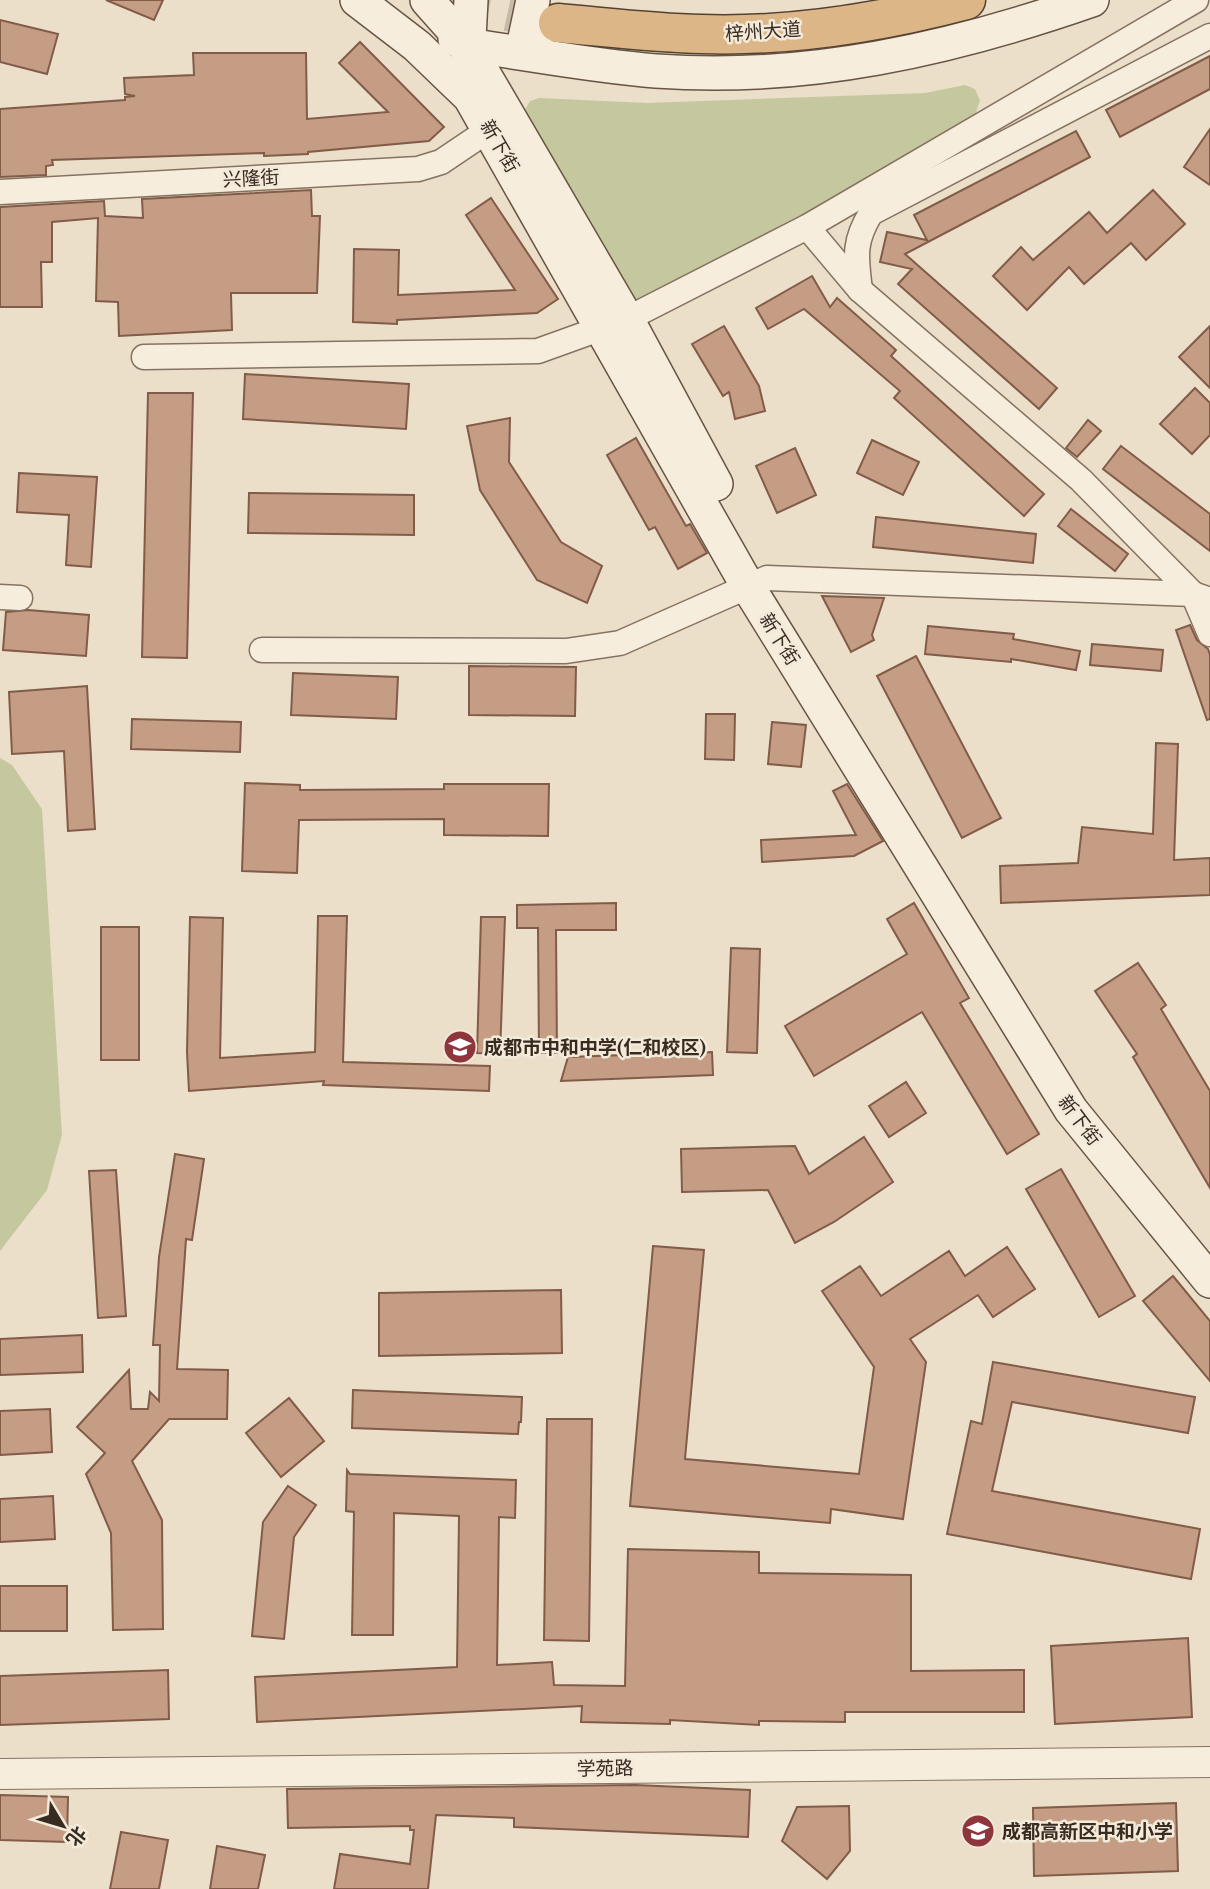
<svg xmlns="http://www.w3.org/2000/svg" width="1210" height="1889" font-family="'Libre Baskerville','Noto Sans SC',serif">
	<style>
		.green { fill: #c5c89f }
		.building { fill: #c59c84; stroke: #825c48; stroke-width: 2 }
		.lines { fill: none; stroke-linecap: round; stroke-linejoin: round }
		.trunk-tunnel { stroke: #c7bba8; stroke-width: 38; stroke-dasharray: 38 19; stroke-linecap: butt }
		.minor-casing { stroke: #867260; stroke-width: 27 }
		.tertiary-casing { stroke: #867260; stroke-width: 32 }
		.secondary-casing { stroke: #685443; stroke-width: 36 }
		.trunk-casing { stroke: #544134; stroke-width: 41 }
		.minor { stroke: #f6eddd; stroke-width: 24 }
		.tertiary { stroke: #f6eddd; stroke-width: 30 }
		.secondary { stroke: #f6eddd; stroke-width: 33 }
		.trunk { stroke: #dcb686; stroke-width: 38 }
		.labels { text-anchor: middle; stroke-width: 5; stroke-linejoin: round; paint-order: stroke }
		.street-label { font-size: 19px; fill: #382b22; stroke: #f3ead9 }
		.poi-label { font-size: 19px; font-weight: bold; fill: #382b22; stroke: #f3ead9; text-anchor: start }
	</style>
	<rect width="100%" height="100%" fill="#ebdfca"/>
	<g class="green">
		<path d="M 965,85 L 975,89 L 980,100 L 976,113 L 968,123 L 633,310 L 523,113 L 530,101 L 539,98 L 647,103 L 925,93 Z"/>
		<path d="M 0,758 L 12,765 L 42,809 L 62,1135 L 47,1190 L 0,1251 Z"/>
	</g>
	<g class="building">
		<path d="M 106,0 L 163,0 L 154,20 Z"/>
		<path d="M 0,20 L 58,34 L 47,74 L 0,62 Z"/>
		<path d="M 360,42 L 444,127 L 429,141 L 308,152 L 308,154 L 264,156 L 264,153 L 52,160 L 53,165 L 46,166 L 46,175 L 0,177 L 0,109 L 125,100 L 125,97 L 135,96 L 125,94 L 124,78 L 194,75 L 193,53 L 306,53 L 307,119 L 388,112 L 339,63 Z"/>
		<path d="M 1210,56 L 1210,89 L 1120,137 L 1106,110 Z"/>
		<path d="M 1210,129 L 1210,185 L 1184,167 Z"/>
		<path d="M 1076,131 L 1090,157 L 905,254 L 1057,388 L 1039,409 L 898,284 L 912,269 L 880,262 L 887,232 L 927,240 L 914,215 Z"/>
		<path d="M 311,190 L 312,216 L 320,216 L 317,293 L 231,293 L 232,330 L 119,336 L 118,302 L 96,301 L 98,218 L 52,222 L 52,262 L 41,262 L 42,307 L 0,307 L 0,207 L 104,201 L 105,216 L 143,218 L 142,199 Z"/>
		<path d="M 1153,190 L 1185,224 L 1146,260 L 1131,243 L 1084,284 L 1069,267 L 1027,310 L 993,276 L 1021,247 L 1033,260 L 1089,212 L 1107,233 Z"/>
		<path d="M 491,198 L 558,299 L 537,313 L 397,320 L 397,324 L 353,322 L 354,249 L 399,250 L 398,295 L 515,290 L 466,215 Z"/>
		<path d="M 812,276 L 830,307 L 837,298 L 896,350 L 891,356 L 1044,494 L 1024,516 L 894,398 L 900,391 L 804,309 L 768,329 L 756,308 Z"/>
		<path d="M 724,326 L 759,386 L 765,411 L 735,419 L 729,392 L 723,396 L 692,344 Z"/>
		<path d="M 1210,326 L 1210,388 L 1179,357 Z"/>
		<path d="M 245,374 L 409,384 L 406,429 L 243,419 Z"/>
		<path d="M 1195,388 L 1210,403 L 1210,435 L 1192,454 L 1160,424 Z"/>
		<path d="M 148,393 L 193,393 L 187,658 L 142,657 Z"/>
		<path d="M 510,418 L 509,462 L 561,542 L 602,566 L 587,603 L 537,580 L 480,490 L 467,426 Z"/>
		<path d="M 1088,420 L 1101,431 L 1077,457 L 1066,448 Z"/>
		<path d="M 636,438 L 686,526 L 690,524 L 707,553 L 678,569 L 655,527 L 649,530 L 607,455 Z"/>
		<path d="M 872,440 L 919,462 L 903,495 L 857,473 Z"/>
		<path d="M 1121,446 L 1210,514 L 1210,551 L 1103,469 Z"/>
		<path d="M 795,448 L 816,495 L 777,513 L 756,466 Z"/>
		<path d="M 19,473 L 97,477 L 91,567 L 66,565 L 69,515 L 17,512 Z"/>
		<path d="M 249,493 L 414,495 L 414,535 L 248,533 Z"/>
		<path d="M 1071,509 L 1128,554 L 1115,571 L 1058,526 Z"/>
		<path d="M 876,517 L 1036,534 L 1033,563 L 873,547 Z"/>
		<path d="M 822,596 L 884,598 L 872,635 L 874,640 L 851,652 Z"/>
		<path d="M 28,610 L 89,615 L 86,656 L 3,650 L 6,612 Z"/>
		<path d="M 1190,625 L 1197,640 L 1208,649 L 1210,655 L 1210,719 L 1207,720 L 1176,630 Z"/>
		<path d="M 928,626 L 1014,634 L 1013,639 L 1080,651 L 1076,670 L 1011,659 L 1011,662 L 925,654 Z"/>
		<path d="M 1092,644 L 1163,650 L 1161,671 L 1090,665 Z"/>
		<path d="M 916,656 L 1001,818 L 962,838 L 877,676 Z"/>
		<path d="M 469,666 L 576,667 L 575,716 L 469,715 Z"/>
		<path d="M 293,673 L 398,677 L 396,719 L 291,715 Z"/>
		<path d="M 87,686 L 95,829 L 68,831 L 64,751 L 12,754 L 9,692 Z"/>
		<path d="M 706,714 L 735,714 L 734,760 L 705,759 Z"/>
		<path d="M 132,719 L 241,722 L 240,752 L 131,749 Z"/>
		<path d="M 772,722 L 806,725 L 801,767 L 768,764 Z"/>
		<path d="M 1156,743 L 1178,744 L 1174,860 L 1210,858 L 1210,895 L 1001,903 L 1000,866 L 1078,863 L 1082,827 L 1153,834 Z"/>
		<path d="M 245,783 L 300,785 L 300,790 L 444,789 L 444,784 L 549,784 L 548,836 L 444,835 L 444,819 L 299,820 L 297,873 L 242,871 Z"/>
		<path d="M 847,784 L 883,841 L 854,856 L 762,862 L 761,840 L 856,835 L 833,791 Z"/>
		<path d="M 616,903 L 616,930 L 556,930 L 557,1053 L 539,1053 L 538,928 L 517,928 L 517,905 Z"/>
		<path d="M 914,903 L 969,998 L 960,1003 L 1039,1134 L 1007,1154 L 922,1012 L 814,1076 L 785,1026 L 907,954 L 887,919 Z"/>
		<path d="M 318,916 L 347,916 L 343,1062 L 490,1066 L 489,1091 L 323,1085 L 324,1081 L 189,1091 L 187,1052 L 190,917 L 223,918 L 220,1058 L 315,1052 Z"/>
		<path d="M 481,917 L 505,917 L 500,1054 L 477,1053 Z"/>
		<rect x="101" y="927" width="38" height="133"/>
		<path d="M 731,948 L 760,949 L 757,1053 L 727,1052 Z"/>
		<path d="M 1138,963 L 1166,1005 L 1161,1009 L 1210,1091 L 1210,1188 L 1133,1057 L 1137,1054 L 1095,991 Z"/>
		<path d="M 712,1052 L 713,1075 L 561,1081 L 568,1057 Z"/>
		<path d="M 906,1082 L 926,1113 L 889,1137 L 869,1106 Z"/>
		<path d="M 864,1137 L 893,1182 L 834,1222 L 795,1243 L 768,1190 L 682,1192 L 681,1149 L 795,1146 L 809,1174 Z"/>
		<path d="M 175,1154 L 204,1159 L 192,1240 L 186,1239 L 177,1369 L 228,1370 L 227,1419 L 169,1419 L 132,1461 L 162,1520 L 163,1629 L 113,1630 L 111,1533 L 86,1474 L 105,1453 L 77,1427 L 129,1370 L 131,1409 L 148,1409 L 150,1392 L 159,1401 L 160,1345 L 153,1345 L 159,1257 Z"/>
		<path d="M 1061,1169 L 1135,1296 L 1099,1317 L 1026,1189 Z"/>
		<path d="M 116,1170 L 126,1316 L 98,1318 L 89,1171 Z"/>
		<path d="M 653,1246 L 704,1250 L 685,1459 L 859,1474 L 874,1367 L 822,1291 L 860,1266 L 881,1296 L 949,1251 L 965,1276 L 1007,1247 L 1035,1289 L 993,1317 L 978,1295 L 910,1339 L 926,1362 L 903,1519 L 831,1509 L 830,1523 L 630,1506 Z"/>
		<path d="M 1173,1276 L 1210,1321 L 1210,1381 L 1143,1301 Z"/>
		<path d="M 561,1290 L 562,1353 L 379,1356 L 379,1293 Z"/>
		<path d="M 82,1335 L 83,1372 L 0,1375 L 0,1339 Z"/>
		<path d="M 993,1362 L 1195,1397 L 1188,1433 L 1012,1402 L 992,1491 L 1200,1529 L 1191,1579 L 947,1534 L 971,1421 L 982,1424 Z"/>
		<path d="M 353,1390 L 522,1397 L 521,1422 L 519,1422 L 518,1434 L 352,1428 Z"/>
		<path d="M 289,1398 L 324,1441 L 281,1477 L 246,1433 Z"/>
		<path d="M 50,1409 L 52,1452 L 0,1455 L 0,1411 Z"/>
		<path d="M 547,1419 L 592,1419 L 589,1641 L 544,1640 Z"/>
		<path d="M 347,1470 L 350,1474 L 516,1480 L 515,1518 L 499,1517 L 497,1665 L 552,1662 L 554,1685 L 625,1686 L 628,1549 L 759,1552 L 759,1573 L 911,1575 L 911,1671 L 1024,1670 L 1024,1712 L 845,1712 L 845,1722 L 759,1721 L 759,1725 L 670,1720 L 670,1724 L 581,1722 L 582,1706 L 257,1722 L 255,1677 L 457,1667 L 459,1516 L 394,1513 L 393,1635 L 352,1635 L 354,1512 L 346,1511 Z"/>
		<path d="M 288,1486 L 316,1505 L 294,1537 L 284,1639 L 252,1636 L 263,1522 Z"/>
		<path d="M 53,1496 L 55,1539 L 0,1542 L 0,1499 Z"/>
		<rect x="0" y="1586" width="67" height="45"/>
		<path d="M 1188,1638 L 1192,1717 L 1055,1724 L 1051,1646 Z"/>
		<path d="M 168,1670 L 169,1719 L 0,1725 L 0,1676 Z"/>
		<path d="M 635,1785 L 750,1790 L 748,1837 L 514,1827 L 514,1818 L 436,1815 L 428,1889 L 334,1889 L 340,1854 L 410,1864 L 414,1830 L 410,1830 L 410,1826 L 288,1828 L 287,1789 Z"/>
		<path d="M 0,1795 L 68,1797 L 67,1842 L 0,1840 Z"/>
		<path d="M 1176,1803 L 1178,1871 L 1034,1876 L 1033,1808 Z"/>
		<path d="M 849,1806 L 850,1851 L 827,1879 L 782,1841 L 797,1807 Z"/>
		<path d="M 121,1832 L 168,1840 L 159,1889 L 110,1889 Z"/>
		<path d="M 217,1846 L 265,1855 L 258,1889 L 210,1889 Z"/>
	</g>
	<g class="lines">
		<path class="trunk-tunnel" d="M 452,0 L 558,23"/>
		<defs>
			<g id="minor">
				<path d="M 0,192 L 418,169 L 441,162 L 490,129"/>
				<path d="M 807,227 L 860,290 L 1081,480 L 1193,594 L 1210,634"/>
				<path d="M 860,290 C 856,257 853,242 871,213 L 1210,36"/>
				<path d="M 144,357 L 538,351 L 627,319 L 807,227 L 1196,0"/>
				<path d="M 0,597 L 20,598"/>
				<path d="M 262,650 L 566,651 L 620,643 L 767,578 L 1193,594 L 1210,600"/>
			</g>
			<path id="tertiary" d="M 0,1774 L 1210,1762"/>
			<g id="secondary">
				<path d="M 357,0 L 417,46 L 470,97 L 747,585 L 1071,1110 L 1210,1281"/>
				<path d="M 427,0 L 467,45 L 627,319 L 716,484"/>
				<path d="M 533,0 L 525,38 L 544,56"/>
				<path d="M 455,39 L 467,45 C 530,54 593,66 656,71 C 807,82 951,49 1092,0"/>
				<path d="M 468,57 L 471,0"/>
			</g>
			<path id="trunk" d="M 558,23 C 605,27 653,33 701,34 C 788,37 882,22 966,0"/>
		</defs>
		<use href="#minor" class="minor-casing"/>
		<use href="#tertiary" class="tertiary-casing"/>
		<use href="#secondary" class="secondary-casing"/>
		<use href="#trunk" class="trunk-casing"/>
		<use href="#minor" class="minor"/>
		<use href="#tertiary" class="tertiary"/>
		<use href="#secondary" class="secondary"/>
		<use href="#trunk" class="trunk"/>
	</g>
	<defs>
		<symbol id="school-disc" viewBox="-11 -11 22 22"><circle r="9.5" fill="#8f363c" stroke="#f3ead9"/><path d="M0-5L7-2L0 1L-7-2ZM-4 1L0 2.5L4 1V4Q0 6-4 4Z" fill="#fff"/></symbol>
	</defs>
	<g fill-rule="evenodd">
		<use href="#school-disc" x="441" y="1028" width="38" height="38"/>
		<use href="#school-disc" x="959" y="1812" width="38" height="38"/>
	</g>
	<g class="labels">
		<g class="street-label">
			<text transform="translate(763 31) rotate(-4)" y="7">梓州大道</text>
			<text transform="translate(500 146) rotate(60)" y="7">新下街</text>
			<text transform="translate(251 178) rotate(-3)" y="7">兴隆街</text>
			<text transform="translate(780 639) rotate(58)" y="7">新下街</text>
			<text transform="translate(1080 1120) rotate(53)" y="7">新下街</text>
			<text transform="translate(605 1768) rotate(-1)" y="7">学苑路</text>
		</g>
		<g class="poi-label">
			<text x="484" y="1054">成都市中和中学(仁和校区)</text>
			<text x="1002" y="1838">成都高新区中和小学</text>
		</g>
	</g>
	<g transform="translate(63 1826) rotate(128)" stroke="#f3ead9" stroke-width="5" paint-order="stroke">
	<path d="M0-5L12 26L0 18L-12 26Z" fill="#382b22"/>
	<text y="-10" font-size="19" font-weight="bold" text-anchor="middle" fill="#382b22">北</text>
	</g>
</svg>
